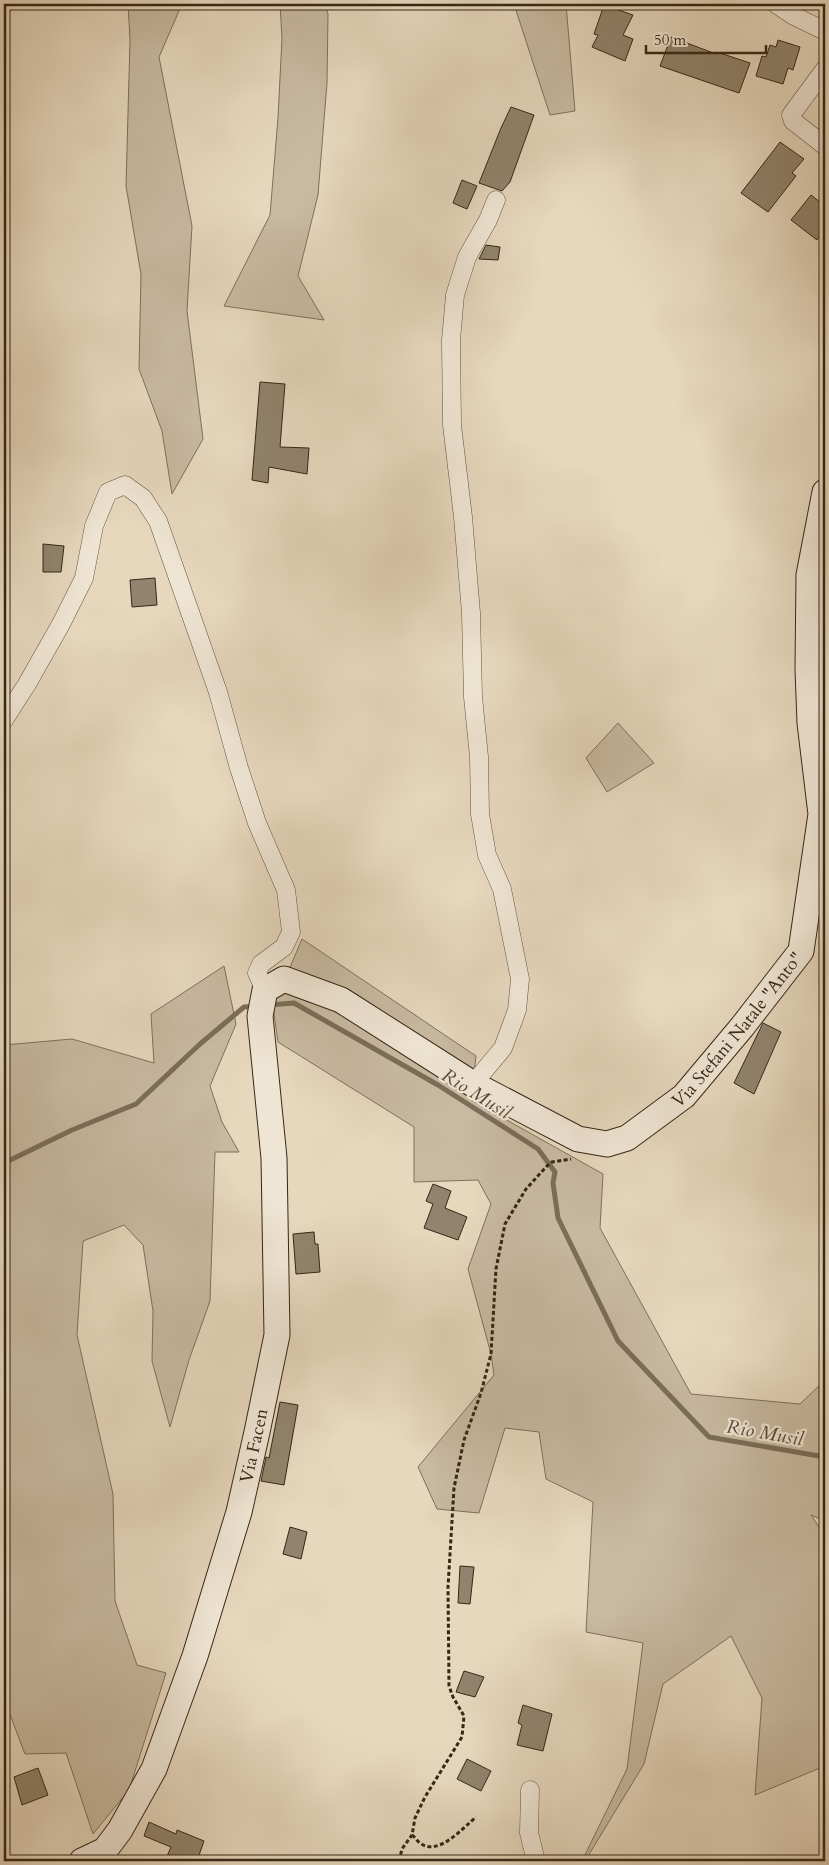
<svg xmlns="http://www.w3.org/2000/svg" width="829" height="1865" font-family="Cardo,serif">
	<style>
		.green { fill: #c8b9a1; stroke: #7e705c }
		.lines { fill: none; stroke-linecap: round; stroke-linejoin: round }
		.stream { stroke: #7b6d58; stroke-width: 5 }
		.building { fill: #91836d; stroke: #352716 }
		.street-casing { stroke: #615340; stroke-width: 19 }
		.secondary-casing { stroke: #352716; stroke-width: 27 }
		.path { stroke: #352716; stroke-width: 3; stroke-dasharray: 4 2.5; stroke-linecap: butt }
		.street { stroke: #efe5d4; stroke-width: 18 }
		.secondary { stroke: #efe5d4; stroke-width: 25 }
		.labels { text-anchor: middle; stroke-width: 4.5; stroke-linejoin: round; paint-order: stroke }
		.street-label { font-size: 18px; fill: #352716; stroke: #efe5d4 }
		.water-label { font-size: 19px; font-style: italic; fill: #584a37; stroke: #efe5d4 }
	</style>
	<rect width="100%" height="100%" fill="#e6d7bd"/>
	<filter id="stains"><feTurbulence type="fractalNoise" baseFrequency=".004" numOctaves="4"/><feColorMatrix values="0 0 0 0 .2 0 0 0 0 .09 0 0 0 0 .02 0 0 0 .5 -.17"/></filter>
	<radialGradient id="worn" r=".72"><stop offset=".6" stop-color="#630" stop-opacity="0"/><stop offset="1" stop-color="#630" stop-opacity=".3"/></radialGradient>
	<g class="green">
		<path d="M 128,4 L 182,4 L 159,57 L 192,226 L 187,311 L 203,439 L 172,494 L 162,431 L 139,369 L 141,274 L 126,186 L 130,40 Z"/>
		<path d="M 280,4 L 325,4 L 328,14 L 327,83 L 318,195 L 298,276 L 324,320 L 224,306 L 270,215 L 278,118 L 282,38 Z"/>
		<path d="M 514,4 L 566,4 L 575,111 L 550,115 Z"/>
		<path d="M 618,723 L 654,763 L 607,792 L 586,758 Z"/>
		<path d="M 302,939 L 476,1056 L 471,1100 L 603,1174 L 600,1228 L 691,1394 L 800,1404 L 825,1380 L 825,1411 L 822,1413 L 825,1415 L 825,1521 L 811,1515 L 825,1536 L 825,1766 L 755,1795 L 762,1698 L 731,1636 L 663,1684 L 644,1764 L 585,1861 L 582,1861 L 627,1769 L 643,1643 L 586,1632 L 593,1502 L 546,1479 L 539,1432 L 505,1428 L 479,1513 L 437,1509 L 418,1467 L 494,1375 L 491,1354 L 468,1269 L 491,1204 L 478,1180 L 414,1182 L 414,1127 L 278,1042 L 273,1007 Z"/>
		<path d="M 224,966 L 236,1024 L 210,1086 L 222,1122 L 239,1152 L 215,1152 L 210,1301 L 189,1360 L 170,1427 L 152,1361 L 153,1311 L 143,1245 L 124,1225 L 83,1241 L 77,1335 L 113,1494 L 115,1601 L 137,1665 L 166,1673 L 129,1790 L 93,1834 L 66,1753 L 25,1754 L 4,1699 L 4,1045 L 72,1039 L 154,1063 L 151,1014 Z"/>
	</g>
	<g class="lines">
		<g class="stream">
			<path d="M 269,1005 L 294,1003 L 438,1085 L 538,1149 L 555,1172 L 553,1183 L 558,1218 L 618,1341 L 709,1437 L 825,1457"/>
			<path d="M 4,1163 L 72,1130 L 136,1104 L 200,1044 L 244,1007 L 256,1006"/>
		</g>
	</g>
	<g class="building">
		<path d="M 604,5 L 633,15 L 623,35 L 633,39 L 625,61 L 592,47 L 598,35 L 594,34 Z"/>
		<path d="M 671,37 L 716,54 L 717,52 L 750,63 L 739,93 L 660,66 Z"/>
		<path d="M 778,40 L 800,47 L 793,70 L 788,68 L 783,84 L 756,76 L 762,56 L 766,57 L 770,45 L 776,47 Z"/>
		<path d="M 511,107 L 534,115 L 510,182 L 502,191 L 479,183 L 501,128 Z"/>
		<path d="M 780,142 L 804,159 L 792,173 L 796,176 L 768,212 L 741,193 Z"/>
		<path d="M 462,180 L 477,186 L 467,209 L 453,203 Z"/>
		<path d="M 811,195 L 825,206 L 825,228 L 817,240 L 791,220 Z"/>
		<path d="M 486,245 L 500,247 L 498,260 L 479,259 Z"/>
		<path d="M 260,382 L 285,384 L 280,447 L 309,448 L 307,474 L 269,467 L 268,483 L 252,480 Z"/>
		<path d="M 43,544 L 64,546 L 61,572 L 43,572 Z"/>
		<path d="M 155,578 L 157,605 L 132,607 L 130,580 Z"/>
		<path d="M 763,1023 L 781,1032 L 754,1094 L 734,1083 Z"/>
		<path d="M 433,1184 L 451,1191 L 445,1208 L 467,1217 L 458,1240 L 424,1228 L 433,1204 L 426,1201 Z"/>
		<path d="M 314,1232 L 315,1244 L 318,1244 L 320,1272 L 296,1274 L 293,1234 Z"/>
		<path d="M 280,1402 L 298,1405 L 284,1485 L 261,1481 L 266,1457 L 269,1458 Z"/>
		<path d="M 290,1527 L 307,1532 L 301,1559 L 283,1554 Z"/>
		<path d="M 460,1566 L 474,1567 L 470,1604 L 458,1603 Z"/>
		<path d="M 464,1671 L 484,1677 L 475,1697 L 456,1692 Z"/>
		<path d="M 523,1705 L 552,1714 L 543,1751 L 517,1745 L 522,1725 L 518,1723 Z"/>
		<path d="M 467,1759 L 491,1771 L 481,1791 L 457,1779 Z"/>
		<path d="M 38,1768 L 48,1795 L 22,1805 L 14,1777 Z"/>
		<path d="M 149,1822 L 176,1834 L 177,1830 L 204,1841 L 197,1861 L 165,1861 L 171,1847 L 144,1836 Z"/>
	</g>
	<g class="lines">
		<defs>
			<g id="street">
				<path d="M 776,4 L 794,16 L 825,31"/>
				<path d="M 825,69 L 791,115 L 793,121 L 825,146"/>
				<path d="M 4,720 L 27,684 L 61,624 L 84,578 L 94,526 L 108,492 L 125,485 L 143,498 L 158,521 L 218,692 L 239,768 L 257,823 L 286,890 L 291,932 L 284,947 L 261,964 L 257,973 L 265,990"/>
				<path d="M 473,1084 L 503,1048 L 517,1010 L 520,979 L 502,889 L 487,855 L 480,814 L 479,757 L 473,697 L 471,613 L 463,517 L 452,425 L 451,340 L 455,295 L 467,257 L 488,220 L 496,200"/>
				<path d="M 530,1790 L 529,1833 L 536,1861"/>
			</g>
			<g id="secondary">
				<path id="s1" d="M 82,1861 L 105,1850 L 120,1830 L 154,1769 L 195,1656 L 239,1512 L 257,1432 L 277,1335 L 274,1158 L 260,1016 L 265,990 L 284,979 L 341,1000 L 473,1084 L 578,1139 L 607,1144 L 627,1138 L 684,1096 L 742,1027 L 801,951 L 821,814 L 810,723 L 808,669 L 809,575 L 825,492"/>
			</g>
		</defs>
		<use href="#street" class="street-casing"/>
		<use href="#secondary" class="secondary-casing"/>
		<g class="path">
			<path d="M 412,1835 C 415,1837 417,1841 420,1843 C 438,1857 463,1828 476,1817"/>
			<path d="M 399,1861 L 402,1849 L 412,1835 L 415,1818 L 425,1797 L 462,1737 L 464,1716 L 453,1697 L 449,1686 L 448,1587 L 454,1488 L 464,1440 L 481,1393 L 491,1354 L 496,1269 L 505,1224 L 526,1189 L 547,1166 L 552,1162 L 571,1159"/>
		</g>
		<use href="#street" class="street"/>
		<use href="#secondary" class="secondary"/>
	</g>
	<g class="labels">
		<g class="street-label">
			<text dy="6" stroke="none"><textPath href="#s1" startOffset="1482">Via Stefani Natale "Anto"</textPath></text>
			<text dy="6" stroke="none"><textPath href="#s1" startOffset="459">Via Facen</textPath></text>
		</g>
		<g class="water-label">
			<text transform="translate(477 1093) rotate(32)" y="7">Rio Musil</text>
			<text transform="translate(765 1432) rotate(10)" y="7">Rio Musil</text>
		</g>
	</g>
	<rect width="829" height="1865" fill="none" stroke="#e6d7bd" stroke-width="20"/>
	<rect x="5" y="5" width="819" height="1855" fill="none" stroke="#352716" stroke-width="2.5"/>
	<rect x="10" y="10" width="809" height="1845" fill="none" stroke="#352716"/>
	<path d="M646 45v8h120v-8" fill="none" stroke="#352716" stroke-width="2.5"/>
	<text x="654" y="45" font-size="15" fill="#352716" stroke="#efe5d4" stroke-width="4" paint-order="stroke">50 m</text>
	<rect width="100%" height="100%" filter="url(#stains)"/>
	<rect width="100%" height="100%" fill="url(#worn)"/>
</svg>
